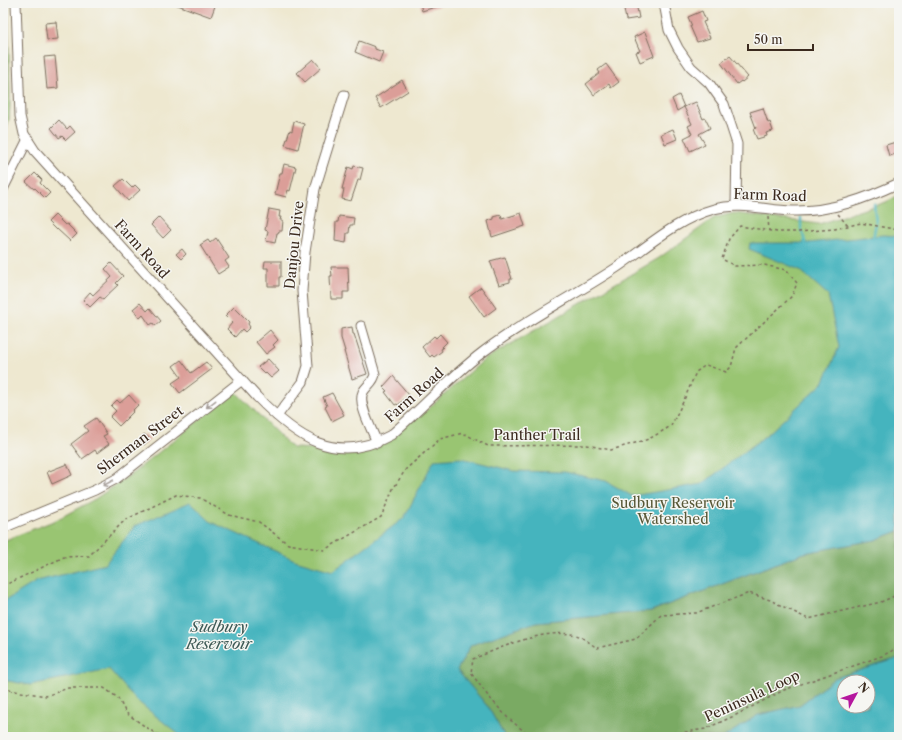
<svg xmlns="http://www.w3.org/2000/svg" width="902" height="740" font-family="'Libre Caslon Text',serif">
	<style>
		.green { fill: #99c572; stroke: #6a7848; fill-rule: evenodd }
		.forest { fill: #7aaa64; stroke: #5a6a41 }
		.water { fill: #44b4be; stroke: #406f6e; fill-rule: evenodd }
		.lines { fill: none; stroke-linecap: round; stroke-linejoin: round }
		.stream { stroke: #44b4be; stroke-width: 2.5 }
		.building { fill: #db9e98 }
		.minor-casing { stroke: #7a6c5c; stroke-width: 11 }
		.path { stroke: #7a6c5c; stroke-width: 1.5; stroke-dasharray: 3 3; stroke-linecap: butt }
		.minor { stroke: #fff; stroke-width: 9 }
		.oneway { stroke: #a79f9a }
		.labels { text-anchor: middle; stroke-width: 3; stroke-linejoin: round; paint-order: stroke }
		.street-label { font-size: 14px; fill: #3b2a1e; stroke: #f6f6f2 }
		.park-label { font-size: 14px; fill: #575837; stroke: #f6f6f2 }
		.water-label { font-size: 15px; font-style: italic; fill: #3e5a56; stroke: #f6f6f2 }
	</style>
	<rect width="100%" height="100%" fill="#f6f6f2"/>
	<filter id="ink" filterUnits="userSpaceOnUse"><feTurbulence type="fractalNoise" baseFrequency=".025" numOctaves="2"/><feDisplacementMap in="SourceGraphic" scale="8" xChannelSelector="R" yChannelSelector="G"/><feConvolveMatrix kernelMatrix="1 2 1 2 8 2 1 2 1" color-interpolation-filters="sRGB"/></filter>
	<filter id="wash" filterUnits="userSpaceOnUse"><feTurbulence type="fractalNoise" baseFrequency=".012" numOctaves="4" result="noise"/><feDisplacementMap in="SourceGraphic" scale="16" xChannelSelector="R" yChannelSelector="G"/><feGaussianBlur stdDeviation="0.9" result="paint"/><feColorMatrix in="noise" values="0 0 0 0 0 0 0 0 0 0 0 0 0 0 0 0 0 1.4 0 .05"/><feComposite in="paint" operator="in"/></filter>
	<g filter="url(#wash)">
		<rect width="100%" height="100%" fill="#eee8d0"/>
		<g class="green">
			<path d="M 3,3 L 8,3 L 10,105 L 9,119 L 3,146 Z"/>
			<path d="M 899,195 L 899,737 L 3,737 L 3,541 L 56,520 L 95,499 L 133,473 L 235,391 L 292,448 L 365,450 L 421,415 L 485,359 L 659,258 L 714,218 L 734,213 L 819,224 L 886,202 ZM 844,682 L 868,682 L 868,706 L 844,706 Z"/>
		</g>
		<path class="forest" d="M 899,531 L 899,658 L 835,678 L 800,705 L 758,715 L 724,737 L 505,737 L 488,707 L 457,670 L 471,645 L 535,622 L 651,611 L 804,553 L 875,540 Z"/>
		<g class="water">
			<path d="M 883,235 L 899,236 L 899,531 L 875,540 L 804,553 L 651,611 L 536,622 L 471,645 L 457,670 L 488,707 L 505,737 L 182,737 L 136,700 L 109,669 L 30,685 L 3,680 L 3,602 L 37,581 L 105,564 L 135,526 L 190,502 L 211,522 L 295,560 L 333,571 L 404,518 L 434,460 L 461,458 L 514,471 L 565,472 L 606,481 L 632,496 L 702,484 L 769,433 L 823,383 L 839,347 L 828,295 L 800,270 L 749,249 L 750,243 L 809,243 Z"/>
			<path d="M 899,658 L 899,737 L 724,737 L 758,715 L 800,705 L 835,678 ZM 844,682 L 868,682 L 868,706 L 844,706 Z"/>
		</g>
		<g class="lines">
			<g class="stream">
				<path d="M 801,218 L 801,228 L 806,245"/>
				<path d="M 873,239 L 876,223 L 874,204"/>
			</g>
		</g>
		<g id="blocks">
			<g class="building">
				<path d="M 172,3 L 207,3 L 215,6 L 211,17 Z"/>
				<path d="M 420,3 L 442,3 L 442,5 L 422,11 Z"/>
				<path d="M 623,3 L 636,3 L 639,18 L 626,20 Z"/>
				<path d="M 702,11 L 706,21 L 703,22 L 710,38 L 697,42 L 690,26 L 692,26 L 688,17 Z"/>
				<path d="M 56,22 L 58,39 L 47,40 L 45,23 Z"/>
				<path d="M 645,32 L 654,56 L 640,62 L 636,52 L 640,51 L 634,37 Z"/>
				<path d="M 359,41 L 375,47 L 375,49 L 383,52 L 379,62 L 355,52 Z"/>
				<path d="M 55,56 L 58,88 L 47,89 L 44,57 Z"/>
				<path d="M 730,56 L 748,77 L 742,82 L 741,81 L 737,84 L 721,63 Z"/>
				<path d="M 313,59 L 321,68 L 305,82 L 297,73 Z"/>
				<path d="M 606,64 L 619,82 L 611,88 L 609,84 L 594,95 L 586,84 L 600,73 L 598,70 Z"/>
				<path d="M 402,80 L 408,91 L 381,108 L 375,98 Z"/>
				<path d="M 679,95 L 684,107 L 677,111 L 672,99 Z"/>
				<path d="M 696,102 L 703,119 L 705,118 L 710,128 L 699,134 L 705,144 L 690,151 L 684,138 L 692,134 L 688,126 L 692,124 L 684,107 Z"/>
				<path d="M 763,108 L 768,123 L 770,122 L 773,131 L 766,133 L 767,136 L 757,139 L 753,129 L 756,128 L 750,112 Z"/>
				<path d="M 59,120 L 67,129 L 70,126 L 75,132 L 66,140 L 62,136 L 59,138 L 51,128 Z"/>
				<path d="M 294,121 L 304,124 L 298,149 L 285,145 L 290,130 L 292,131 Z"/>
				<path d="M 673,129 L 677,139 L 665,144 L 661,134 Z"/>
				<path d="M 899,141 L 899,153 L 889,156 L 886,145 Z"/>
				<path d="M 284,164 L 296,167 L 290,191 L 288,190 L 286,197 L 275,194 L 280,173 L 282,173 Z"/>
				<path d="M 354,166 L 363,168 L 360,180 L 358,180 L 351,201 L 342,199 L 344,189 L 342,189 L 348,167 L 353,169 Z"/>
				<path d="M 35,173 L 42,180 L 40,183 L 50,193 L 45,198 L 35,188 L 34,189 L 26,182 Z"/>
				<path d="M 123,179 L 132,188 L 135,185 L 140,190 L 128,201 L 115,186 Z"/>
				<path d="M 269,209 L 280,211 L 279,217 L 281,217 L 280,220 L 283,220 L 282,231 L 279,231 L 278,233 L 277,233 L 275,243 L 266,241 L 268,231 L 265,230 Z"/>
				<path d="M 521,213 L 525,226 L 492,237 L 488,221 L 494,219 L 494,217 L 501,215 L 502,219 Z"/>
				<path d="M 55,215 L 65,225 L 67,224 L 77,234 L 70,241 L 57,229 L 56,230 L 48,222 Z"/>
				<path d="M 339,216 L 354,218 L 353,225 L 350,225 L 349,233 L 347,233 L 346,243 L 335,241 L 336,222 L 338,222 Z"/>
				<path d="M 159,217 L 171,230 L 163,238 L 151,225 Z"/>
				<path d="M 216,238 L 229,258 L 225,261 L 229,267 L 218,274 L 200,245 L 208,240 L 210,243 Z"/>
				<path d="M 182,249 L 186,254 L 181,259 L 176,254 Z"/>
				<path d="M 505,257 L 512,279 L 510,279 L 510,282 L 499,285 L 490,261 Z"/>
				<path d="M 265,261 L 281,261 L 281,277 L 279,277 L 279,286 L 268,286 L 268,268 L 264,268 Z"/>
				<path d="M 111,263 L 123,276 L 116,283 L 118,285 L 103,299 L 100,297 L 90,307 L 83,300 L 90,292 L 93,295 L 112,277 L 105,269 Z"/>
				<path d="M 331,267 L 348,267 L 349,292 L 343,292 L 343,299 L 331,299 L 330,276 L 332,276 Z"/>
				<path d="M 481,287 L 496,308 L 484,317 L 469,296 Z"/>
				<path d="M 140,303 L 147,311 L 150,308 L 161,321 L 155,326 L 153,323 L 150,325 L 143,315 L 140,318 L 133,309 Z"/>
				<path d="M 234,307 L 249,322 L 248,324 L 250,327 L 245,332 L 242,329 L 235,337 L 227,329 L 232,323 L 225,316 Z"/>
				<path d="M 352,327 L 353,334 L 354,334 L 367,374 L 352,379 L 344,351 L 345,351 L 341,338 L 341,329 Z"/>
				<path d="M 270,330 L 278,340 L 273,345 L 275,347 L 266,354 L 256,342 Z"/>
				<path d="M 440,334 L 447,342 L 442,347 L 443,348 L 441,349 L 442,351 L 434,357 L 432,355 L 430,357 L 422,347 L 434,336 L 436,338 Z"/>
				<path d="M 268,359 L 279,371 L 271,378 L 266,373 L 265,374 L 258,367 Z"/>
				<path d="M 181,360 L 191,373 L 206,362 L 212,369 L 180,393 L 172,383 L 181,377 L 173,366 Z"/>
				<path d="M 393,376 L 409,395 L 398,405 L 397,404 L 395,405 L 385,392 L 387,391 L 383,387 Z"/>
				<path d="M 332,393 L 344,415 L 332,421 L 325,407 L 327,406 L 323,397 Z"/>
				<path d="M 129,395 L 138,405 L 132,411 L 133,412 L 119,426 L 110,417 L 116,411 L 111,406 L 117,400 L 120,403 Z"/>
				<path d="M 96,418 L 107,434 L 103,436 L 109,444 L 97,453 L 95,450 L 82,459 L 71,444 L 88,431 L 84,426 Z"/>
				<path d="M 144,434 L 150,439 L 144,445 L 139,440 Z"/>
				<path d="M 67,464 L 72,475 L 52,484 L 47,472 Z"/>
			</g>
		</g>
	</g>
	<g filter="url(#ink)">
		<use href="#blocks" fill-opacity="0" stroke="#7a6c5c" stroke-width="1"/>
		<g class="lines">
			<defs>
				<g id="minor">
					<path d="M 16,3 L 20,116 L 24,134 L 35,151 L 257,397 C 296,437 335,466 391,435 C 422,408 450,377 483,352 C 525,320 572,297 616,268 C 647,247 677,219 714,209 C 740,202 766,210 792,211 C 830,212 865,199 899,183"/>
					<path d="M 664,3 L 669,30 L 678,48 L 691,67 L 709,83 L 724,104 L 737,144 L 736,205"/>
					<path d="M 3,189 L 28,139"/>
					<path d="M 361,326 L 375,374 C 374,382 367,385 363,392 C 357,404 373,431 377,443"/>
					<path d="M 277,416 L 303,382 L 308,366 L 302,291 L 305,252 L 315,189 L 344,95"/>
					<path d="M 3,528 L 95,490 L 116,479 L 242,380"/>
				</g>
			</defs>
			<use href="#minor" class="minor-casing"/>
			<g class="path">
				<path d="M 838,214 L 848,226"/>
				<path d="M 768,217 L 769,231"/>
				<path d="M 3,586 L 64,557 L 89,556 L 125,520 L 176,495 L 200,498 L 229,515 L 259,522 L 288,544 L 324,550 L 381,517 L 393,489 L 406,469 L 440,439 L 463,433 L 488,446 L 587,445 L 611,450 L 649,439 L 671,426 L 684,400 L 696,372 L 706,365 L 726,372 L 731,367 L 736,348 L 792,296 L 797,283 L 786,270 L 764,265 L 735,266 L 722,259 L 729,239 L 740,226 L 777,232 L 799,232 L 835,229 L 861,223 L 899,230"/>
				<path d="M 3,689 L 46,696 L 68,688 L 104,688 L 118,698 L 126,713 L 156,734 L 167,737"/>
				<path d="M 531,737 L 508,718 L 488,696 L 471,673 L 473,659 C 503,647 543,628 576,635 C 583,637 591,644 597,648 L 636,639 L 661,615 L 696,613 L 749,593 L 770,600 L 808,619 L 881,602 L 899,594"/>
				<path d="M 655,737 L 705,729 L 734,716 L 784,690 L 882,656 L 899,647"/>
			</g>
			<use href="#minor" class="minor"/>
		</g>
		<defs><path id="oneway-shaft" d="M-6 0H5M1.5-3L5.5 0L1.5 3" fill="none" stroke-width="1.6" stroke-linecap="round" stroke-linejoin="round"/></defs>
		<g class="oneway">
			<use href="#oneway-shaft" transform="translate(211 404) rotate(142)"/>
			<use href="#oneway-shaft" transform="translate(108 483) rotate(152)"/>
		</g>
	</g>
	<g class="labels">
		<g class="street-label">
			<text transform="translate(770 195) rotate(2)" y="5">Farm Road</text>
			<text transform="translate(294 245) rotate(-84)" y="5">Danjou Drive</text>
			<text transform="translate(142 249) rotate(48)" y="5">Farm Road</text>
			<text transform="translate(414 395) rotate(-42)" y="5">Farm Road</text>
			<text x="537" y="440">Panther Trail</text>
			<text transform="translate(140 440) rotate(-37)" y="5">Sherman Street</text>
			<text transform="translate(752 696) rotate(-25)" y="5">Peninsula Loop</text>
		</g>
		<g class="park-label">
			<text x="673" y="508">Sudbury Reservoir<tspan x="673" dy="16">Watershed</tspan></text>
		</g>
		<g class="water-label">
			<text x="219" y="632">Sudbury<tspan x="219" dy="17">Reservoir</tspan></text>
		</g>
	</g>
	<rect width="902" height="740" fill="none" stroke="#f6f6f2" stroke-width="16"/>
	<g transform="translate(856 694) rotate(50)"><circle r="19" fill="#f6f6f2" stroke="#aba49d"/>
	<path d="M0-3L7 15L0 10L-7 15Z" fill="#b5179e"/>
	<text y="-6" font-size="11" font-weight="bold" text-anchor="middle" fill="#3b2a1e">N</text>
	</g>
	<path d="M748 44v6h65v-6" fill="none" stroke="#3b2a1e" stroke-width="2"/>
	<text x="754" y="44" font-size="12" fill="#3b2a1e" stroke="#f6f6f2" stroke-width="3" paint-order="stroke">50 m</text>
</svg>
